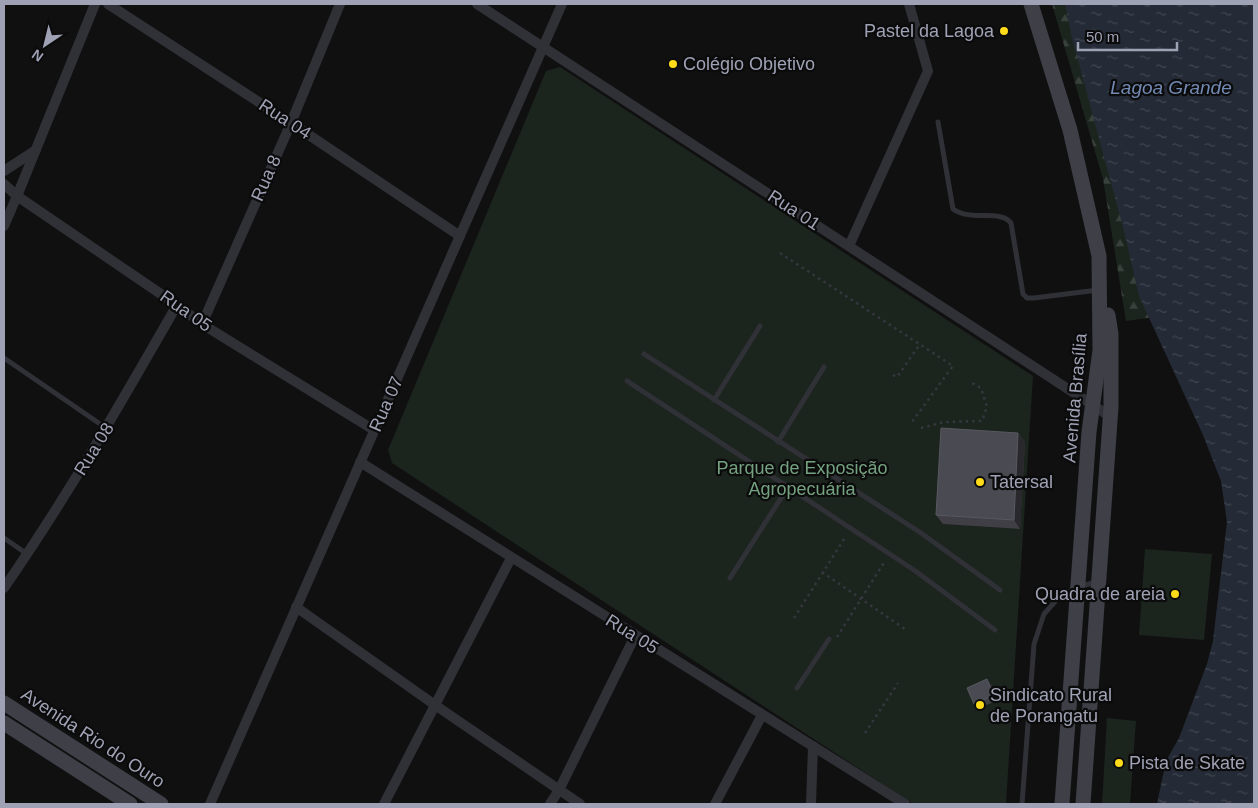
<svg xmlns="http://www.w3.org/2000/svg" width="1258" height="808" font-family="Helvetica,sans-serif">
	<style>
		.forest { fill: url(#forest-firs) }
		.park { fill: #1c241e }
		.water { fill: url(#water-ripples) }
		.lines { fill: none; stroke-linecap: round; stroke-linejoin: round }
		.path { stroke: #36373e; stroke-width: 2.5; stroke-dasharray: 2.5 4; stroke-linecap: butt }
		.lane { stroke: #303037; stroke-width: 5 }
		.street { stroke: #303037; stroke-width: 10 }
		.secondary { stroke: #3e3f47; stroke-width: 15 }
		.wall { fill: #403f46 }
		.shaded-wall { fill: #29282c }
		.building { fill: #4a4a52; stroke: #585861 }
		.poi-dot { fill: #ffdb1a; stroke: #0b0b0c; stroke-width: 2 }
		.labels { text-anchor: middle; stroke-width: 4.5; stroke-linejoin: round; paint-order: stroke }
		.poi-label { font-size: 18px; fill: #9fa2b4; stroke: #0b0b0c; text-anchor: start }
		.street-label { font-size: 18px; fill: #9fa2b4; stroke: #0b0b0c }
		.park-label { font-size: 18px; fill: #74a17f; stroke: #0b0b0c }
		.water-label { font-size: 19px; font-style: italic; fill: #7289b3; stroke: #0b0b0c }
	</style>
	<defs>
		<pattern id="forest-firs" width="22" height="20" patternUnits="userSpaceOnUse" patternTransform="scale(1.25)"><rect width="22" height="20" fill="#1c241e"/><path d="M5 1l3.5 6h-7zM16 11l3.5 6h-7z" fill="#3a413c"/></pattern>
		<pattern id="water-ripples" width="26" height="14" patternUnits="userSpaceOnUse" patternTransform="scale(1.25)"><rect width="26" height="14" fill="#252b36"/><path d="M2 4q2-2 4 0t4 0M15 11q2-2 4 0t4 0" fill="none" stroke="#414751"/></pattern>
	</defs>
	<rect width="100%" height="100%" fill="#101011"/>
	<path class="forest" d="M 1052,4 L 1073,4 L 1154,317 L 1126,321 L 1103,179 Z"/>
	<g class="park">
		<path d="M 560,67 L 1033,376 L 1006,804 L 913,804 L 392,463 L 388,450 L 546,71 Z"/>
		<path d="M 1145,549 L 1212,554 L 1204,640 L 1139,635 Z"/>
		<path d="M 1107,718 L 1136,721 L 1130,804 L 1102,804 Z"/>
	</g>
	<path class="water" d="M 1065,4 L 1254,4 L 1254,804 L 1157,804 L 1166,761 L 1179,738 L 1207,664 L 1213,641 L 1227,522 L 1221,481 L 1203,435 L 1139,296 L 1124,231 L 1072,38 Z"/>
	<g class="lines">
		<g class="path">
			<path d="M 780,253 L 953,366 L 912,422"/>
			<path d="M 893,375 L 897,377 L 920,344"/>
			<path d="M 921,428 L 944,422 L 982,421 L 987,407 L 981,388 L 970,382"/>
			<path d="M 822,572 L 905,629"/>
			<path d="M 794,618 L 846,536"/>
			<path d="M 837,637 L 885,561"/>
			<path d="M 865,733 L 898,683"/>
		</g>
		<g class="lane">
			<path d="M 938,122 L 953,209 C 971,222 1001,209 1011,223 L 1023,294 L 1027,298 L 1034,298 L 1098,290"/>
			<path d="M 644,354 L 921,533 L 1000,590"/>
			<path d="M 4,358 L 106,428"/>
			<path d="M 627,381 L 914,570 L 995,630"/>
			<path d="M 714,400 L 760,326"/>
			<path d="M 778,442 L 824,367"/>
			<path d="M 4,538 L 27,554"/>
			<path d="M 730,578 L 788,487"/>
			<path d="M 797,688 L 829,639"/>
			<path d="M 1022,804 L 1034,644 L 1044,614 L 1060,596 L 1078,587 L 1096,582"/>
		</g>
		<g class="street">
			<path d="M 108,4 L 291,123 L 460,236"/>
			<path d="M 477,4 L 1111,417"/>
			<path d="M 4,171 L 36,150"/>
			<path d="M 4,184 L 17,196 L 177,305 L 202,324 L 374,430"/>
			<path d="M 4,226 L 17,196 L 95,4"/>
			<path d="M 849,246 L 928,71 L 909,4"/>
			<path d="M 202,324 L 291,123 L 340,4"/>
			<path d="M 360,462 L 905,804"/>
			<path d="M 4,588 C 67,497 122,401 177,305"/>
			<path d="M 296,607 L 435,705 L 580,804"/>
			<path d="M 210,804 L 562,4"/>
			<path d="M 384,804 L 511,558"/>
			<path d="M 550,804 L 559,790 L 635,636"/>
			<path d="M 715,804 L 762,715"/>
			<path d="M 811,804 L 813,746"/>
		</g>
		<g class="secondary">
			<path d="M 1031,4 L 1070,130 L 1099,256 L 1100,350 L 1089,432 L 1062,804"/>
			<path d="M 4,703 L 161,804"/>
			<path d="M 4,723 L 130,804"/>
			<path d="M 1083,804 L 1111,407 L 1111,334 L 1108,315"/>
		</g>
	</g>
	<g class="wall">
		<path d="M 1018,433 L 1025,442 L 1020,529 L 943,524 L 936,515 Z"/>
		<path d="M 991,684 L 998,700 L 977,709 L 974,704 Z"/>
	</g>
	<g class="shaded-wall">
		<path d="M 1018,433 L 1025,442 L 1020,529 L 1014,520 Z"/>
		<path d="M 987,679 L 991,684 L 998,700 L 994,695 Z"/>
	</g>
	<g class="building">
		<path d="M 941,428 L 1018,433 L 1014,520 L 936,515 Z"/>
		<path d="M 987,679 L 994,695 L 974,704 L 967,688 Z"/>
	</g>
	<g class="poi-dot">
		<circle cx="1004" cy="31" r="5"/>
		<circle cx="673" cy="64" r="5"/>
		<circle cx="980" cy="482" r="5"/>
		<circle cx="1175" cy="594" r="5"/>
		<circle cx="980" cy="705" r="5"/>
		<circle cx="1119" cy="763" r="5"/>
	</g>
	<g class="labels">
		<g class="poi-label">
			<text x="994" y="37" text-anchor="end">Pastel da Lagoa</text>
			<text x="683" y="70">Colégio Objetivo</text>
			<text x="990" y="488">Tatersal</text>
			<text x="1165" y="600" text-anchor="end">Quadra de areia</text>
			<text x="990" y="701">Sindicato Rural<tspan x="990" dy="21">de Porangatu</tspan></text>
			<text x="1129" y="769">Pista de Skate</text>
		</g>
		<g class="street-label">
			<text transform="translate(285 119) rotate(33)" y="6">Rua 04</text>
			<text transform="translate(266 178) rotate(-66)" y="6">Rua 8</text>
			<text transform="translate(794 210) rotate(33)" y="6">Rua 01</text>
			<text transform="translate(186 311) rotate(35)" y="6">Rua 05</text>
			<text transform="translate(1075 398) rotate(-85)" y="6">Avenida Brasília</text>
			<text transform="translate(386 404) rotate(-66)" y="6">Rua 07</text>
			<text transform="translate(94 449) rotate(-58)" y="6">Rua 08</text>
			<text transform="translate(632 634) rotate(32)" y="6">Rua 05</text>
			<text transform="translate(93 738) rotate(33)" y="6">Avenida Rio do Ouro</text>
		</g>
		<g class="park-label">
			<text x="802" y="474">Parque de Exposição<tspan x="802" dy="21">Agropecuária</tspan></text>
		</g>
		<g class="water-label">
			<text x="1171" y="94">Lagoa Grande</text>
		</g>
	</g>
	<rect width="1258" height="808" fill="none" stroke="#9fa2b4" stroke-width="10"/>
	<g transform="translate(45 45) rotate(215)" stroke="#0b0b0c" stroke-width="4" paint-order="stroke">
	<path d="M0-4L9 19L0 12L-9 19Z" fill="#9fa2b4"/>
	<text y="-8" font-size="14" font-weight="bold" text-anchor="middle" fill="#9fa2b4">N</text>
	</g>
	<path d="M1078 42v8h99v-8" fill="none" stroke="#9fa2b4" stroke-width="2.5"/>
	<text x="1086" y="42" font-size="15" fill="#9fa2b4" stroke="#0b0b0c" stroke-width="4" paint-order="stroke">50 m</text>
</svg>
